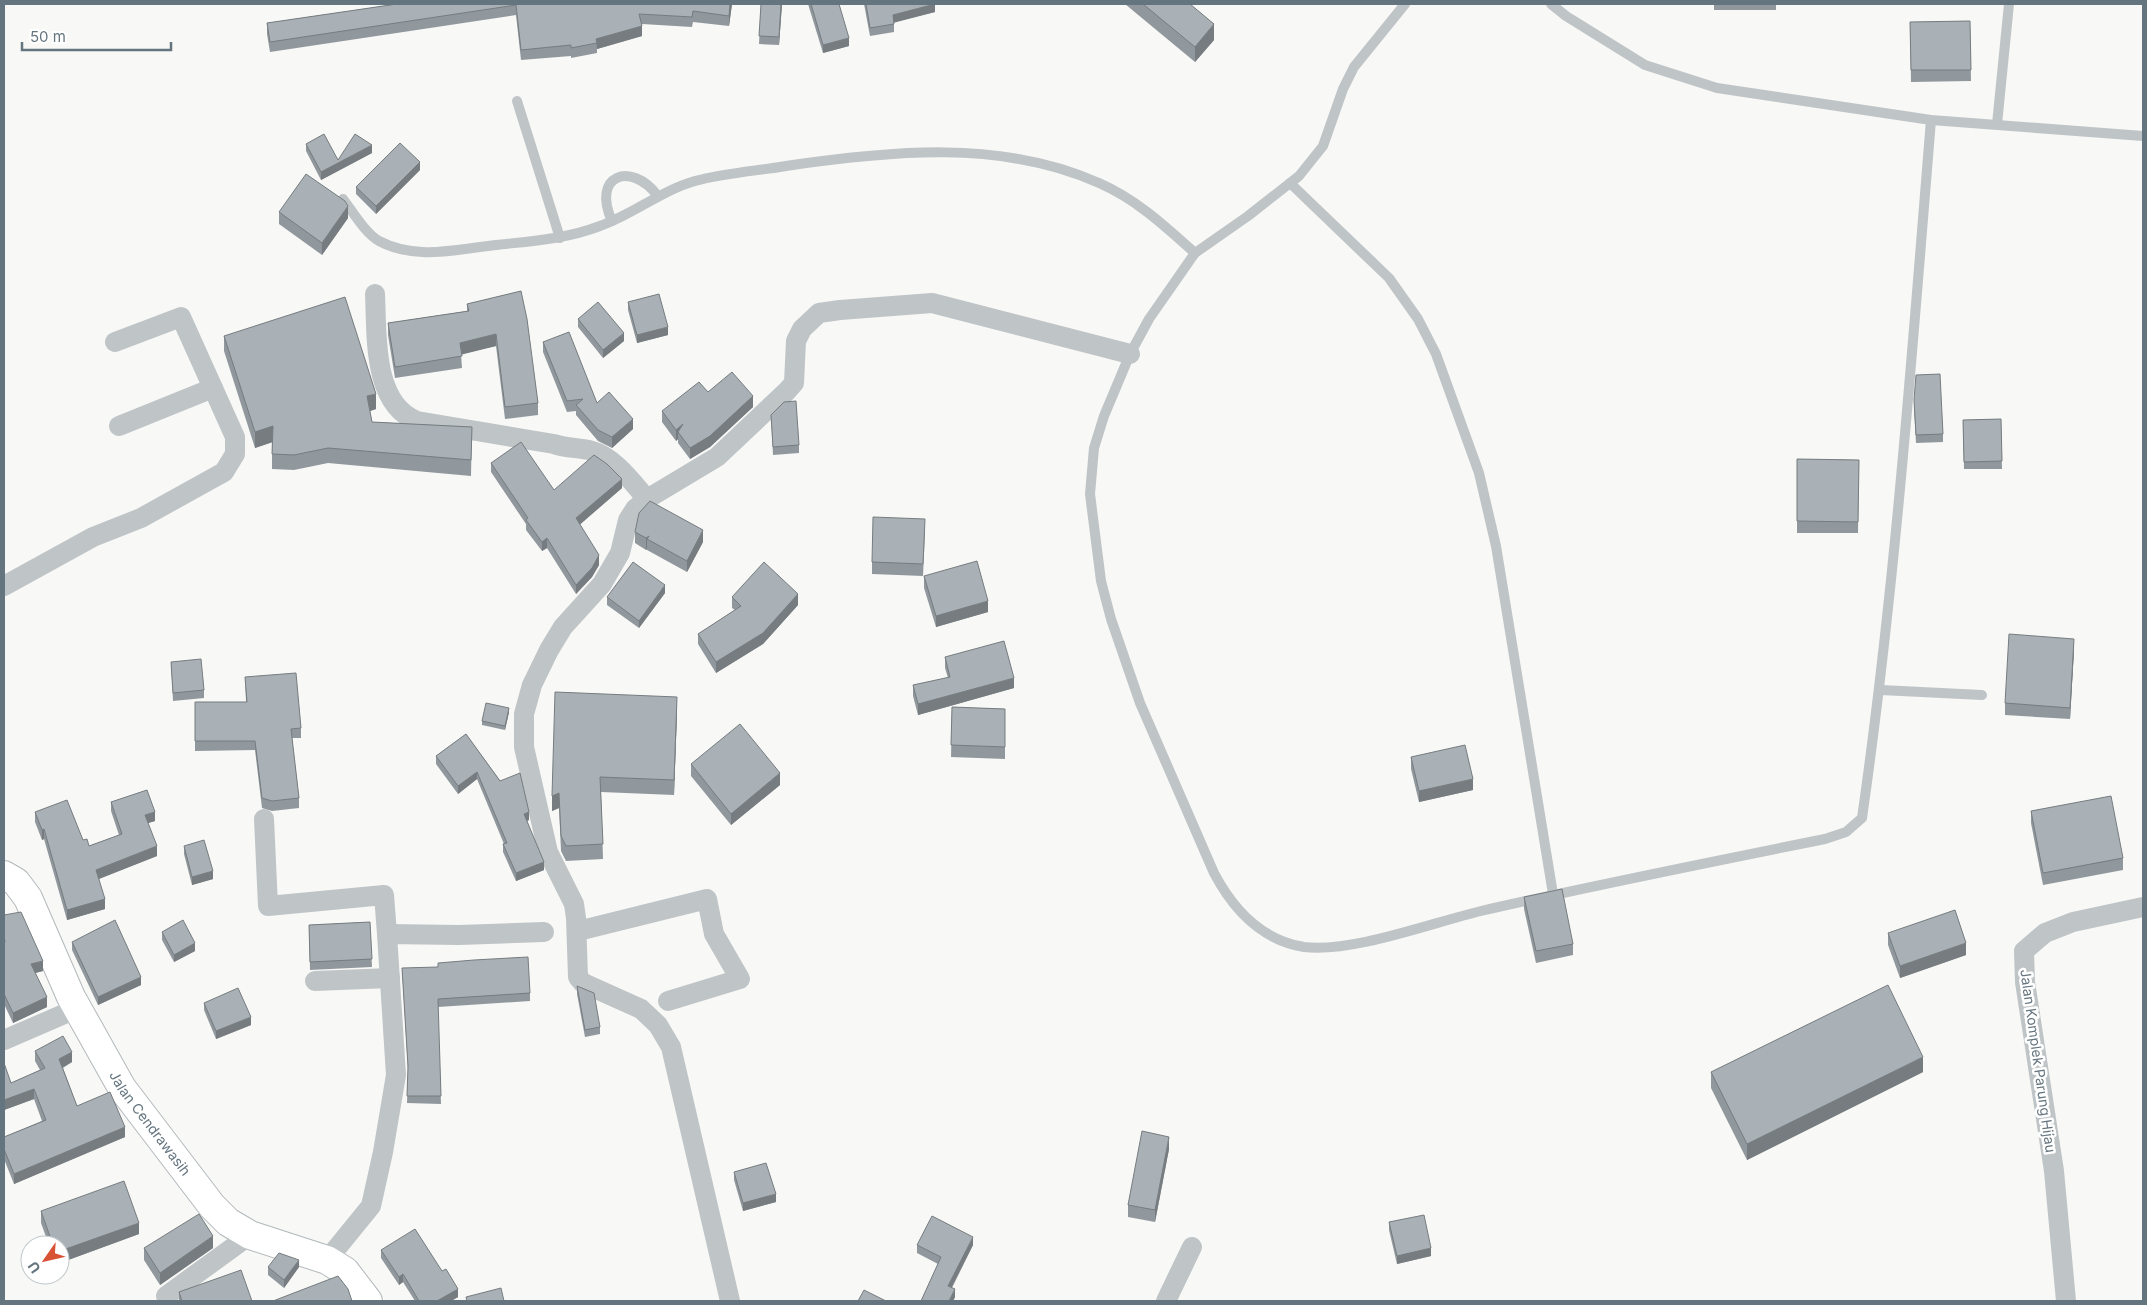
<svg xmlns="http://www.w3.org/2000/svg" width="2147" height="1305" font-family="Inter,sans-serif">
	<style>
		.lines { fill: none; stroke-linecap: round; stroke-linejoin: round }
		.secondary-casing { stroke: #b2b8bc; stroke-width: 30 }
		.lane { stroke: #bfc4c7; stroke-width: 10 }
		.street { stroke: #bfc4c7; stroke-width: 20 }
		.secondary { stroke: #fff; stroke-width: 28 }
		.wall { fill: #91989d }
		.shaded-wall { fill: #767c7f }
		.building { fill: #a9b1b6; stroke: #767c7f }
		.labels { text-anchor: middle; stroke-width: 5; stroke-linejoin: round; paint-order: stroke }
		.street-label { font-size: 14px; fill: #65757f; stroke: #fff }
	</style>
	<rect width="100%" height="100%" fill="#f8f8f6"/>
	<g class="lines">
		<defs>
			<g id="secondary">
				<path id="s1" d="M 4,875 L 16,882 L 28,898 L 71,997 L 122,1088 L 212,1206 L 228,1222 L 250,1235 L 327,1260 L 345,1271 L 368,1301"/>
			</g>
		</defs>
		<use href="#secondary" class="secondary-casing"/>
		<g class="lane">
			<path d="M 1405,4 L 1354,67 L 1343,89 L 1323,146 L 1299,176 L 1248,216 L 1195,253 L 1149,319 L 1130,354 L 1104,416 L 1094,448 L 1090,494 L 1101,581 L 1111,619 L 1140,703 L 1214,873 C 1233,909 1261,940 1304,947 C 1352,953 1431,923 1481,911 C 1595,885 1710,862 1825,839 L 1846,832 L 1862,818 C 1895,587 1912,353 1931,120"/>
			<path d="M 1551,4 L 1566,16 L 1645,65 L 1717,88 L 1931,120 L 2143,136"/>
			<path d="M 517,101 L 560,238"/>
			<path d="M 1997,124 L 2009,4"/>
			<path d="M 1290,183 L 1389,278 L 1418,319 L 1436,354 L 1479,473 L 1496,546 L 1553,894"/>
			<path d="M 343,199 C 353,212 365,233 379,241 C 417,261 457,249 496,245 C 532,241 566,239 600,226 C 634,214 660,191 695,181 C 725,173 756,171 786,166 C 889,151 1001,139 1099,183 C 1136,199 1165,226 1195,253"/>
			<path d="M 612,221 C 591,175 631,161 657,195"/>
			<path d="M 1881,690 L 1982,695"/>
		</g>
		<g class="street">
			<path d="M 375,294 C 377,333 372,404 417,421 L 554,444 C 568,449 579,447 592,451 C 614,457 632,482 647,499"/>
			<path d="M 119,426 L 213,388"/>
			<path d="M 4,586 L 93,537 L 141,518 L 224,472 L 235,454 L 235,437 L 181,317 L 115,342"/>
			<path d="M 264,819 L 268,906 L 384,895 L 387,934"/>
			<path d="M 578,931 L 707,899 L 714,934 L 740,979 L 668,1001"/>
			<path d="M 315,981 L 390,978"/>
			<path d="M 4,1040 L 78,1008"/>
			<path d="M 327,1260 L 371,1206 L 383,1152 L 396,1075 L 387,934 L 459,935 L 544,932"/>
			<path d="M 166,1296 L 250,1235"/>
			<path d="M 730,1301 L 671,1047 L 658,1025 L 641,1009 L 583,983 L 578,977 L 576,918 L 574,904 L 548,852 L 524,747 L 524,714 L 532,685 L 549,650 L 563,627 L 602,584 L 620,553 L 628,520 L 635,509 L 647,499 L 717,457 L 787,391 L 794,383 L 796,341 L 802,329 L 819,313 L 840,310 L 932,303 L 1130,354"/>
			<path d="M 1166,1301 L 1192,1247"/>
			<path d="M 2066,1301 L 2054,1171 L 2025,982 L 2024,951 L 2045,933 L 2073,922 L 2143,907"/>
		</g>
		<use href="#secondary" class="secondary"/>
	</g>
	<g class="wall">
		<path d="M 397,4 L 732,4 L 729,26 L 693,22 L 692,27 L 642,24 L 642,36 L 597,49 L 597,53 L 571,58 L 571,56 L 521,60 L 516,15 L 270,52 L 267,34 L 267,23 Z"/>
		<path d="M 761,4 L 782,4 L 779,45 L 759,44 Z"/>
		<path d="M 808,4 L 839,4 L 849,46 L 823,53 Z"/>
		<path d="M 864,4 L 935,4 L 935,12 L 894,22 L 894,32 L 870,36 Z"/>
		<path d="M 1125,4 L 1190,4 L 1214,40 L 1195,62 Z"/>
		<rect x="1714" y="4" width="62" height="6"/>
		<path d="M 1970,21 L 1971,81 L 1911,82 L 1910,22 Z"/>
		<path d="M 306,144 L 338,160 L 372,153 L 321,180 L 306,151 Z"/>
		<path d="M 420,170 L 376,214 L 356,194 L 356,187 Z"/>
		<path d="M 279,212 L 348,218 L 322,255 L 279,224 Z"/>
		<path d="M 521,291 L 538,403 L 538,415 L 505,419 L 496,346 L 461,354 L 462,368 L 395,378 L 388,335 L 388,323 L 467,311 L 467,304 Z"/>
		<path d="M 628,302 L 668,335 L 637,343 L 628,310 Z"/>
		<path d="M 578,319 L 624,341 L 603,358 L 578,327 Z"/>
		<path d="M 224,336 L 376,409 L 370,411 L 372,422 L 472,427 L 471,476 L 328,463 L 294,470 L 272,469 L 272,442 L 255,448 L 224,351 Z"/>
		<path d="M 543,342 L 597,403 L 633,429 L 612,448 L 598,441 L 576,415 L 576,411 L 567,412 L 543,352 Z"/>
		<path d="M 708,392 L 753,407 L 710,447 L 690,459 L 678,443 L 678,439 L 676,441 L 662,422 L 662,411 Z"/>
		<path d="M 1914,408 L 1943,434 L 1943,442 L 1916,443 Z"/>
		<path d="M 771,415 L 799,445 L 799,453 L 773,455 Z"/>
		<path d="M 2001,419 L 2002,469 L 1964,469 L 1963,420 Z"/>
		<path d="M 1797,459 L 1859,460 L 1858,533 L 1797,533 Z"/>
		<path d="M 491,463 L 554,490 L 622,488 L 580,524 L 599,565 L 592,577 L 576,594 L 547,548 L 542,551 L 526,530 L 526,524 L 491,472 Z"/>
		<path d="M 925,531 L 923,576 L 872,574 L 872,562 Z"/>
		<path d="M 635,532 L 703,542 L 687,572 L 647,550 L 647,549 L 646,550 L 635,543 Z"/>
		<path d="M 924,576 L 988,612 L 936,627 L 924,588 Z"/>
		<path d="M 665,593 L 639,628 L 607,605 L 607,597 Z"/>
		<path d="M 732,597 L 798,605 L 763,644 L 716,673 L 698,644 L 698,634 L 735,610 L 732,608 Z"/>
		<path d="M 2074,650 L 2070,719 L 2005,715 L 2005,703 Z"/>
		<path d="M 945,657 L 1014,688 L 918,715 L 913,696 L 913,685 L 948,678 L 945,668 Z"/>
		<path d="M 171,662 L 204,690 L 204,698 L 173,701 Z"/>
		<path d="M 245,677 L 301,728 L 301,738 L 292,738 L 299,798 L 299,808 L 272,811 L 262,808 L 255,750 L 195,751 L 195,702 L 246,702 Z"/>
		<path d="M 952,707 L 1005,709 L 1005,759 L 951,757 Z"/>
		<path d="M 509,712 L 505,730 L 482,725 L 482,721 Z"/>
		<path d="M 677,712 L 674,795 L 601,792 L 603,859 L 566,861 L 561,851 L 559,808 L 552,811 L 552,796 Z"/>
		<path d="M 466,734 L 529,820 L 527,821 L 544,870 L 516,881 L 503,852 L 503,844 L 504,844 L 477,779 L 458,794 L 436,764 L 436,756 Z"/>
		<path d="M 1411,757 L 1473,790 L 1419,802 L 1411,769 Z"/>
		<path d="M 691,764 L 780,785 L 731,825 L 691,776 Z"/>
		<path d="M 111,802 L 155,821 L 148,823 L 157,856 L 99,879 L 105,909 L 67,920 L 44,839 L 42,840 L 35,822 L 35,812 L 83,840 L 89,846 L 119,835 L 111,811 Z"/>
		<path d="M 2031,811 L 2123,858 L 2123,870 L 2043,885 L 2031,823 Z"/>
		<path d="M 184,846 L 213,879 L 192,885 L 184,854 Z"/>
		<path d="M 1524,897 L 1573,944 L 1573,955 L 1536,963 L 1524,909 Z"/>
		<path d="M 4,915 L 43,971 L 35,973 L 47,1007 L 13,1023 L 4,1004 Z"/>
		<path d="M 370,922 L 372,967 L 310,970 L 309,925 Z"/>
		<path d="M 162,932 L 195,951 L 174,962 L 162,940 Z"/>
		<path d="M 1888,933 L 1966,955 L 1900,978 L 1888,945 Z"/>
		<path d="M 72,942 L 141,985 L 98,1005 L 72,950 Z"/>
		<path d="M 402,968 L 530,993 L 530,1001 L 438,1007 L 441,1104 L 407,1103 L 408,1071 Z"/>
		<path d="M 577,986 L 600,1027 L 600,1034 L 585,1037 L 577,994 Z"/>
		<path d="M 204,1003 L 251,1025 L 216,1039 L 204,1010 Z"/>
		<path d="M 35,1051 L 72,1062 L 63,1068 L 77,1106 L 125,1137 L 14,1184 L 4,1159 L 4,1137 L 42,1121 L 34,1099 L 4,1110 L 4,1063 L 11,1083 L 40,1070 L 35,1061 Z"/>
		<path d="M 1711,1072 L 1923,1072 L 1747,1160 L 1711,1088 Z"/>
		<path d="M 1169,1149 L 1155,1222 L 1128,1217 L 1128,1205 Z"/>
		<path d="M 734,1172 L 776,1202 L 743,1211 L 734,1180 Z"/>
		<path d="M 41,1211 L 139,1234 L 60,1263 L 60,1245 L 49,1245 L 41,1223 Z"/>
		<path d="M 1389,1222 L 1431,1256 L 1397,1264 L 1389,1230 Z"/>
		<path d="M 917,1245 L 973,1245 L 952,1288 L 955,1297 L 953,1301 L 921,1301 L 938,1264 L 917,1253 Z"/>
		<path d="M 144,1248 L 213,1248 L 160,1285 L 144,1260 Z"/>
		<path d="M 381,1250 L 442,1271 L 458,1297 L 451,1301 L 415,1301 L 403,1282 L 399,1285 L 381,1258 Z"/>
		<path d="M 268,1267 L 299,1267 L 284,1288 L 268,1275 Z"/>
		<path d="M 179,1292 L 252,1301 L 179,1301 Z"/>
	</g>
	<g class="shaded-wall">
		<path d="M 730,4 L 732,4 L 729,26 L 729,16 Z"/>
		<path d="M 781,4 L 782,4 L 779,45 L 779,37 Z"/>
		<path d="M 935,4 L 935,12 L 893,23 L 893,15 Z"/>
		<path d="M 1214,24 L 1214,40 L 1195,62 L 1195,47 Z"/>
		<path d="M 642,26 L 642,36 L 597,49 L 596,39 Z"/>
		<path d="M 849,38 L 849,46 L 823,53 L 823,45 Z"/>
		<path d="M 372,145 L 372,153 L 321,180 L 321,172 Z"/>
		<path d="M 420,162 L 420,170 L 376,214 L 376,206 Z"/>
		<path d="M 348,206 L 348,218 L 322,255 L 322,243 Z"/>
		<path d="M 668,327 L 668,335 L 637,343 L 637,335 Z"/>
		<path d="M 624,333 L 624,341 L 603,358 L 603,350 Z"/>
		<path d="M 496,334 L 496,346 L 460,355 L 460,343 Z"/>
		<path d="M 376,394 L 376,409 L 367,412 L 367,396 Z"/>
		<path d="M 753,396 L 753,407 L 710,447 L 690,459 L 690,448 Z"/>
		<path d="M 633,419 L 633,429 L 612,448 L 612,437 Z"/>
		<path d="M 683,424 L 678,432 L 678,439 L 676,441 L 676,430 Z"/>
		<path d="M 273,426 L 273,442 L 255,448 L 255,432 Z"/>
		<path d="M 622,479 L 622,488 L 576,528 L 576,518 Z"/>
		<path d="M 703,530 L 703,542 L 687,572 L 687,561 Z"/>
		<path d="M 649,536 L 647,539 L 647,549 L 646,550 L 646,538 Z"/>
		<path d="M 547,538 L 547,548 L 542,551 L 542,542 Z"/>
		<path d="M 599,555 L 599,565 L 592,577 L 576,594 L 576,585 Z"/>
		<path d="M 665,585 L 665,593 L 639,628 L 639,621 Z"/>
		<path d="M 798,594 L 798,605 L 763,644 L 716,673 L 716,662 Z"/>
		<path d="M 988,601 L 988,612 L 936,627 L 936,616 Z"/>
		<path d="M 2074,639 L 2074,650 L 2070,719 L 2070,708 Z"/>
		<path d="M 1014,678 L 1014,688 L 918,715 L 918,704 Z"/>
		<path d="M 677,697 L 677,712 L 674,795 L 674,780 Z"/>
		<path d="M 509,708 L 509,712 L 505,730 L 505,726 Z"/>
		<path d="M 477,772 L 477,779 L 458,794 L 458,786 Z"/>
		<path d="M 780,773 L 780,785 L 731,825 L 731,814 Z"/>
		<path d="M 1473,779 L 1473,790 L 1419,802 L 1419,791 Z"/>
		<path d="M 559,793 L 559,808 L 552,811 L 552,796 Z"/>
		<path d="M 155,812 L 155,821 L 145,824 L 145,815 Z"/>
		<path d="M 529,812 L 529,820 L 524,822 L 524,814 Z"/>
		<path d="M 44,829 L 44,839 L 42,840 L 42,830 Z"/>
		<path d="M 157,846 L 157,856 L 96,880 L 96,870 Z"/>
		<path d="M 544,862 L 544,870 L 516,881 L 516,873 Z"/>
		<path d="M 213,871 L 213,879 L 192,885 L 192,877 Z"/>
		<path d="M 105,899 L 105,909 L 67,920 L 67,910 Z"/>
		<path d="M 195,943 L 195,951 L 174,962 L 174,955 Z"/>
		<path d="M 1966,943 L 1966,955 L 1900,978 L 1900,966 Z"/>
		<path d="M 43,961 L 43,971 L 31,974 L 31,964 Z"/>
		<path d="M 141,977 L 141,985 L 98,1005 L 98,997 Z"/>
		<path d="M 47,997 L 47,1007 L 13,1023 L 13,1013 Z"/>
		<path d="M 251,1017 L 251,1025 L 216,1039 L 216,1031 Z"/>
		<path d="M 72,1052 L 72,1062 L 59,1069 L 59,1059 Z"/>
		<path d="M 1923,1057 L 1923,1072 L 1747,1160 L 1747,1144 Z"/>
		<path d="M 34,1089 L 34,1099 L 4,1110 L 4,1100 Z"/>
		<path d="M 125,1127 L 125,1137 L 14,1184 L 14,1174 Z"/>
		<path d="M 1169,1137 L 1169,1149 L 1155,1222 L 1155,1210 Z"/>
		<path d="M 776,1194 L 776,1202 L 743,1211 L 743,1203 Z"/>
		<path d="M 139,1223 L 139,1234 L 60,1263 L 60,1251 Z"/>
		<path d="M 213,1236 L 213,1248 L 160,1285 L 160,1273 Z"/>
		<path d="M 973,1237 L 973,1245 L 948,1294 L 948,1286 Z"/>
		<path d="M 1431,1248 L 1431,1256 L 1397,1264 L 1397,1256 Z"/>
		<path d="M 299,1260 L 299,1267 L 284,1288 L 284,1280 Z"/>
		<path d="M 403,1274 L 403,1282 L 399,1285 L 399,1277 Z"/>
		<path d="M 458,1289 L 458,1297 L 451,1301 L 437,1301 Z"/>
		<path d="M 955,1289 L 955,1297 L 953,1301 L 949,1301 Z"/>
	</g>
	<g class="building">
		<path d="M 397,4 L 730,4 L 729,16 L 693,11 L 692,17 L 639,14 L 642,26 L 596,39 L 597,43 L 571,48 L 571,45 L 521,50 L 516,5 L 270,42 L 267,23 Z"/>
		<path d="M 761,4 L 781,4 L 779,37 L 759,36 Z"/>
		<path d="M 811,4 L 839,4 L 849,38 L 823,45 Z"/>
		<path d="M 866,4 L 935,4 L 893,15 L 894,24 L 870,28 Z"/>
		<path d="M 1143,4 L 1190,4 L 1214,24 L 1195,47 Z"/>
		<path d="M 1970,21 L 1971,70 L 1911,70 L 1910,22 Z"/>
		<path d="M 324,134 L 338,160 L 355,134 L 372,145 L 321,172 L 306,144 Z"/>
		<path d="M 400,143 L 420,162 L 376,206 L 356,187 Z"/>
		<path d="M 306,174 L 345,201 L 348,206 L 322,243 L 279,212 Z"/>
		<path d="M 521,291 L 527,319 L 538,403 L 505,407 L 496,334 L 460,343 L 462,356 L 395,367 L 388,323 L 469,311 L 467,304 Z"/>
		<path d="M 659,294 L 668,327 L 637,335 L 628,302 Z"/>
		<path d="M 345,297 L 376,394 L 367,396 L 372,422 L 472,427 L 471,460 L 328,448 L 294,455 L 272,454 L 273,426 L 255,432 L 224,336 Z"/>
		<path d="M 598,302 L 624,333 L 603,350 L 578,319 Z"/>
		<path d="M 569,332 L 597,403 L 609,392 L 633,419 L 612,437 L 598,430 L 576,405 L 583,399 L 567,401 L 543,342 Z"/>
		<path d="M 732,372 L 753,396 L 710,436 L 690,448 L 678,432 L 683,424 L 676,430 L 662,411 L 699,382 L 708,392 Z"/>
		<path d="M 1940,374 L 1943,434 L 1916,435 L 1914,400 L 1916,375 Z"/>
		<path d="M 796,401 L 799,445 L 773,447 L 771,415 L 784,402 Z"/>
		<path d="M 2001,419 L 2002,461 L 1964,462 L 1963,420 Z"/>
		<path d="M 521,442 L 554,490 L 594,455 L 607,464 L 622,479 L 576,518 L 599,555 L 592,568 L 576,585 L 547,538 L 542,542 L 526,520 L 528,518 L 491,463 Z"/>
		<path d="M 1797,459 L 1859,460 L 1858,522 L 1797,521 Z"/>
		<path d="M 650,501 L 703,530 L 687,561 L 647,539 L 649,536 L 646,538 L 635,532 L 639,513 Z"/>
		<path d="M 873,517 L 925,519 L 923,564 L 872,562 Z"/>
		<path d="M 977,561 L 988,601 L 936,616 L 924,576 Z"/>
		<path d="M 633,562 L 665,585 L 639,621 L 607,597 Z"/>
		<path d="M 764,562 L 798,594 L 763,633 L 716,662 L 698,634 L 741,606 L 732,597 Z"/>
		<path d="M 2009,634 L 2074,639 L 2070,708 L 2005,703 Z"/>
		<path d="M 1004,641 L 1014,678 L 918,704 L 913,685 L 950,677 L 945,657 Z"/>
		<path d="M 201,659 L 204,690 L 173,693 L 171,662 Z"/>
		<path d="M 296,673 L 301,728 L 291,729 L 299,798 L 272,801 L 262,798 L 255,741 L 195,741 L 195,702 L 247,702 L 245,677 Z"/>
		<path d="M 555,692 L 677,697 L 674,780 L 600,777 L 603,844 L 566,846 L 561,836 L 559,793 L 552,796 Z"/>
		<path d="M 486,703 L 509,708 L 505,726 L 482,721 Z"/>
		<path d="M 952,707 L 1005,709 L 1005,747 L 951,745 Z"/>
		<path d="M 740,724 L 780,773 L 731,814 L 691,764 Z"/>
		<path d="M 466,734 L 500,781 L 520,773 L 529,812 L 524,814 L 544,862 L 516,873 L 503,844 L 507,843 L 477,772 L 458,786 L 436,756 Z"/>
		<path d="M 1465,745 L 1473,779 L 1419,791 L 1411,757 Z"/>
		<path d="M 147,790 L 155,812 L 145,815 L 157,846 L 96,870 L 105,899 L 67,910 L 44,829 L 42,830 L 35,812 L 67,800 L 83,840 L 87,839 L 89,846 L 122,834 L 111,802 Z"/>
		<path d="M 2111,796 L 2123,858 L 2043,873 L 2031,811 Z"/>
		<path d="M 204,840 L 213,871 L 192,877 L 184,846 Z"/>
		<path d="M 1562,889 L 1573,944 L 1536,951 L 1524,897 Z"/>
		<path d="M 1955,910 L 1966,943 L 1900,966 L 1888,933 Z"/>
		<path d="M 21,912 L 43,961 L 31,964 L 47,997 L 13,1013 L 4,994 L 4,942 L 5,942 L 4,935 L 4,915 Z"/>
		<path d="M 115,920 L 141,977 L 98,997 L 72,942 Z"/>
		<path d="M 183,920 L 195,943 L 174,955 L 162,932 Z"/>
		<path d="M 370,922 L 372,959 L 310,962 L 309,925 Z"/>
		<path d="M 528,957 L 530,993 L 438,999 L 441,1096 L 407,1096 L 408,1066 L 402,968 L 438,967 L 438,963 L 474,960 Z"/>
		<path d="M 1888,985 L 1923,1057 L 1747,1144 L 1711,1072 Z"/>
		<path d="M 577,986 L 594,993 L 600,1027 L 585,1030 Z"/>
		<path d="M 238,988 L 251,1017 L 216,1031 L 204,1003 Z"/>
		<path d="M 63,1036 L 72,1052 L 59,1059 L 77,1106 L 110,1092 L 125,1127 L 14,1174 L 4,1149 L 4,1137 L 46,1120 L 34,1089 L 4,1100 L 4,1063 L 11,1083 L 45,1068 L 35,1051 Z"/>
		<path d="M 1142,1131 L 1169,1137 L 1155,1210 L 1128,1205 Z"/>
		<path d="M 766,1163 L 776,1194 L 743,1203 L 734,1172 Z"/>
		<path d="M 124,1181 L 139,1223 L 60,1251 L 60,1245 L 53,1245 L 41,1211 Z"/>
		<path d="M 199,1214 L 213,1236 L 160,1273 L 144,1248 Z"/>
		<path d="M 1424,1215 L 1431,1248 L 1397,1256 L 1389,1222 Z"/>
		<path d="M 932,1216 L 973,1237 L 948,1286 L 955,1289 L 949,1301 L 921,1301 L 941,1257 L 917,1245 Z"/>
		<path d="M 415,1229 L 442,1271 L 446,1269 L 458,1289 L 437,1301 L 419,1301 L 403,1274 L 399,1277 L 381,1250 Z"/>
		<path d="M 279,1253 L 299,1260 L 284,1280 L 268,1267 Z"/>
		<path d="M 241,1270 L 252,1301 L 182,1301 L 179,1292 Z"/>
		<path d="M 338,1276 L 348,1289 L 352,1301 L 273,1301 Z"/>
		<path d="M 501,1288 L 504,1301 L 467,1301 L 466,1297 Z"/>
		<path d="M 864,1290 L 886,1301 L 858,1301 Z"/>
	</g>
	<g class="labels">
		<g class="street-label">
			<text transform="translate(2038 1061) rotate(82)" y="5">Jalan Komplek Parung Hijau</text>
			<text dy="5" stroke="none"><textPath href="#s1" startOffset="291">Jalan Cendrawasih</textPath></text>
		</g>
	</g>
	<rect width="2147" height="1305" fill="none" stroke="#65757f" stroke-width="10"/>
	<g transform="translate(45 1260) rotate(236)"><circle r="24" fill="#ffffff" stroke="#c1c8cc"/>
	<path d="M0-4L9 19L0 12L-9 19Z" fill="#d85236"/>
	<text y="-8" font-size="14" font-weight="bold" text-anchor="middle" fill="#65757f">U</text>
	</g>
	<path d="M22 42v8h149v-8" fill="none" stroke="#65757f" stroke-width="2.5"/>
	<text x="30" y="42" font-size="15" fill="#65757f" stroke="#ffffff" stroke-width="4" paint-order="stroke">50 m</text>
</svg>
